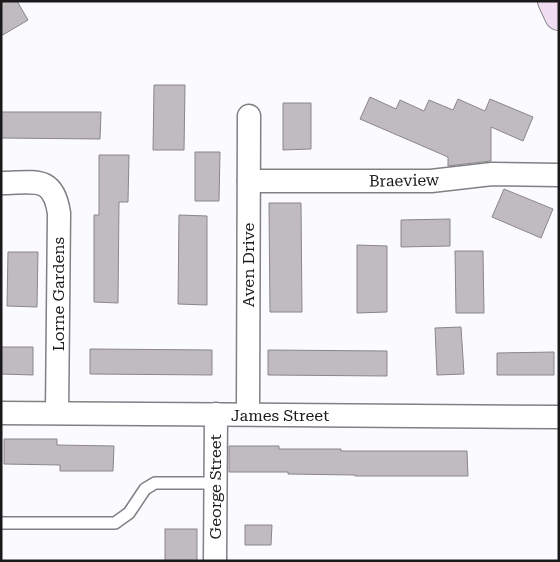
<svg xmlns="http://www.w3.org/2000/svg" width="560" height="562" font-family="'Roboto Serif',serif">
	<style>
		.building { fill: #bfbbbf; stroke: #8a868a }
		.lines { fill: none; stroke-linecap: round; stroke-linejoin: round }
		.service-casing { stroke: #808085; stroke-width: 14 }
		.minor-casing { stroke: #808085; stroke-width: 25 }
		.secondary-casing { stroke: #808085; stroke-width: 30 }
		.service { stroke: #fff; stroke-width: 11 }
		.minor { stroke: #fff; stroke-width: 22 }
		.secondary { stroke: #f1ddf2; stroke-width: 28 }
		.labels { text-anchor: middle; stroke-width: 4.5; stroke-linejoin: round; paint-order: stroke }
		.street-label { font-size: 16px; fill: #1a1a1b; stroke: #fff }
	</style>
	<rect width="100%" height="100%" fill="#fbfbff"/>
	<g class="building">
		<path d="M 1,1 L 17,1 L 28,20 L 1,36 Z"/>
		<path d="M 154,85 L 185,85 L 184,150 L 153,150 Z"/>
		<path d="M 370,97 L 396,109 L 400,100 L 424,111 L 429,100 L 453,110 L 458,99 L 485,111 L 490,99 L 533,117 L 523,141 L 491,127 L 491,161 L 448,166 L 448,157 L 360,119 Z"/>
		<path d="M 283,103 L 311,103 L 311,149 L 283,150 Z"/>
		<path d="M 1,112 L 101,112 L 100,139 L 1,138 Z"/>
		<path d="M 195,152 L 220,152 L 219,201 L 195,201 Z"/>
		<path d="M 99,155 L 129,155 L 128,202 L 119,202 L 118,303 L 94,302 L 94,215 L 99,215 Z"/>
		<path d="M 504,189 L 553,209 L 541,238 L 492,217 Z"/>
		<path d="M 269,203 L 301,203 L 302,312 L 270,312 Z"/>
		<path d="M 179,215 L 207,216 L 207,305 L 178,304 Z"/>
		<path d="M 450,219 L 450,246 L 401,247 L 401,220 Z"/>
		<path d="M 357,245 L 387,246 L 387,312 L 357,313 Z"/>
		<path d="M 455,251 L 483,251 L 484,313 L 456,313 Z"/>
		<path d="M 8,252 L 38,252 L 37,307 L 7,306 Z"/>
		<path d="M 461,327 L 464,374 L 437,375 L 435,328 Z"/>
		<path d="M 1,347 L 33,347 L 33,375 L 1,374 Z"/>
		<path d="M 90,349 L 212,350 L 212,375 L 90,374 Z"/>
		<path d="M 268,350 L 387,351 L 387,376 L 268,375 Z"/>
		<path d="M 554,352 L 554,375 L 497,375 L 497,353 Z"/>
		<path d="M 4,439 L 57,439 L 57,445 L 114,446 L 113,471 L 60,471 L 60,465 L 4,464 Z"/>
		<path d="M 229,446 L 279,446 L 279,449 L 341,449 L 341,451 L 467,451 L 468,476 L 355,476 L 355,475 L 288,474 L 288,472 L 229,472 Z"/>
		<path d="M 245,525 L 272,525 L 271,545 L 245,545 Z"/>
		<rect x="165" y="529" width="32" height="32"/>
	</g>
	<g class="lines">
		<defs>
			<path id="service" d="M 1,523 L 115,523 L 129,513 L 145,489 L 155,483 L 216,483"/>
			<g id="minor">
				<path d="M 249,181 L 431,181 L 492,174 L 559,175"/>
				<path d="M 1,183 C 34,183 53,174 59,213 L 57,413"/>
				<path d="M 1,413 L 559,417"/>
				<path d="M 248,414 L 249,116"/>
				<path d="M 215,561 L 216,414"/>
			</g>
			<path id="secondary" d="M 552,1 L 559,16"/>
		</defs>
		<use href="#service" class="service-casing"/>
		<use href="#minor" class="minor-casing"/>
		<use href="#secondary" class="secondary-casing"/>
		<use href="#service" class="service"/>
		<use href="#minor" class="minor"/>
		<use href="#secondary" class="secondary"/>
	</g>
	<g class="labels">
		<g class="street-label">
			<text transform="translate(404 180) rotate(-1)" y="6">Braeview</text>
			<text transform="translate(248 265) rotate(-90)" y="6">Aven Drive</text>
			<text transform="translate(58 294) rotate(-90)" y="6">Lorne Gardens</text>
			<text x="280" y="421">James Street</text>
			<text transform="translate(215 487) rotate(-90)" y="6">George Street</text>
		</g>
	</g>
	<rect width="560" height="562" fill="none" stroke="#1a1a1b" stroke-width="5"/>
</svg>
